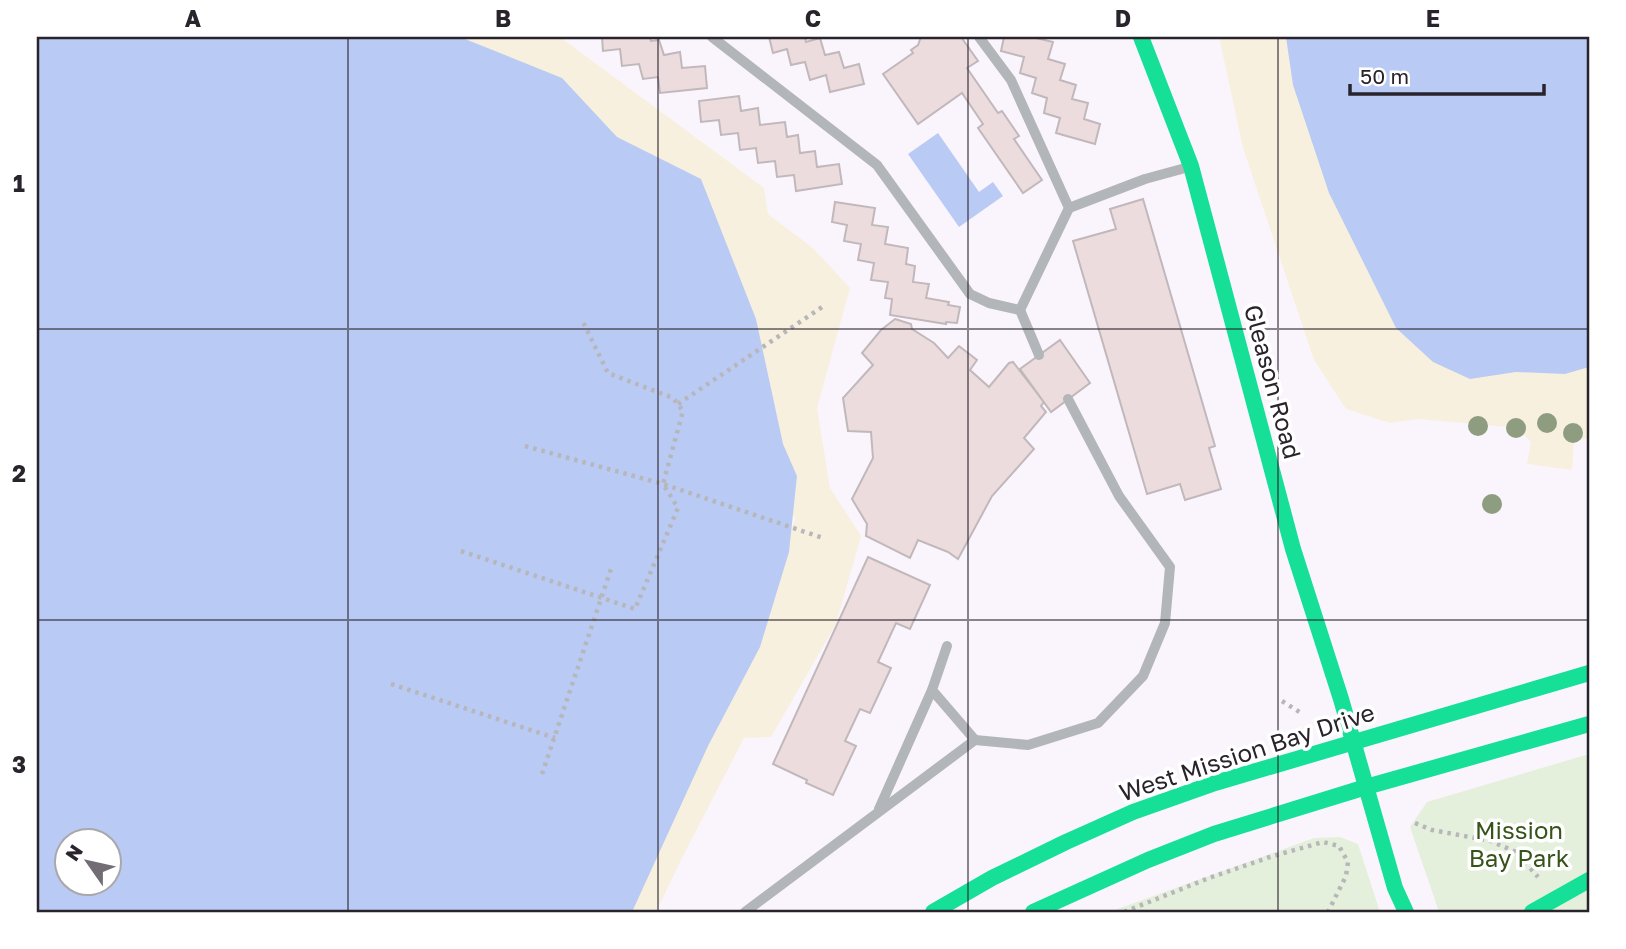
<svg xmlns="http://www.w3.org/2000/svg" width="1626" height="949" font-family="'Golos Text',sans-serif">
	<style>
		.green { fill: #e5f0dc }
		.sand { fill: #f8f0de }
		.water { fill: #b9cbf4; fill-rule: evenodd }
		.building { fill: #eddcde; stroke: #c0b8bb; stroke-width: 2 }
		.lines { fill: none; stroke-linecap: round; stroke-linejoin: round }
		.path { stroke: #b7b6ba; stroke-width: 4.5; stroke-dasharray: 3.5 5; stroke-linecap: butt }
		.lane { stroke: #b3b6b8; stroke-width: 10 }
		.fast { stroke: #16e098; stroke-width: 16 }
		.tree { fill: #8e9c7f }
		.grid { fill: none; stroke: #29232b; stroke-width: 2; stroke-opacity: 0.55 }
		.labels { text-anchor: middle; stroke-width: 7; stroke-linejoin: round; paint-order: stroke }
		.street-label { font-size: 24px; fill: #29232b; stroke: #fff }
		.park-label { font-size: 24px; fill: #365419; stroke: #fff }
		.neatline { fill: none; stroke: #29232b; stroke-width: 2.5 }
		.grid-label { font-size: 23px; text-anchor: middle; font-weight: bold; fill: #29232b }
	</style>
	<rect width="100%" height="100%" fill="#faf5fc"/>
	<g class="green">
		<path d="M 1589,754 L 1589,912 L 1439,912 L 1410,827 L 1427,802 Z"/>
		<path d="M 1340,837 L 1358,844 L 1380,912 L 1109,912 L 1314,838 Z"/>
	</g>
	<g class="sand">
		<path d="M 405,37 L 560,37 L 764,188 L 768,214 L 813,248 L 850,288 L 817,408 L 830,488 L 861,536 L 836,624 L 771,737 L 744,738 L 682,858 L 656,912 L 618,912 L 669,784 L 795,520 L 726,339 Z"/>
		<path d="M 1219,37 L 1320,37 L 1589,326 L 1589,439 L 1574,440 L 1572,470 L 1527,464 L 1531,442 L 1518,428 L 1418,419 L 1390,423 L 1346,409 L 1314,360 L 1243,148 Z"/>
	</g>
	<g class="water">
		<path d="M 37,37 L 460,37 L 562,78 L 617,137 L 701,179 L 756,319 L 783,444 L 797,476 L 789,552 L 760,647 L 708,746 L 632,912 L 37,912 ZM 66,841 L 108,841 L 108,883 L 66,883 Z"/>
		<path d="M 1286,37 L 1589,37 L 1589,367 L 1565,374 L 1516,372 L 1470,379 L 1433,362 L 1396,328 L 1329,193 L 1293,85 Z"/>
		<path d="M 938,133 L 979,192 L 993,182 L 1003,196 L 959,227 L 908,154 Z"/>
	</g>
	<g class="building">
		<path d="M 602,37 L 650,37 L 651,41 L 659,40 L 664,55 L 680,52 L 682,68 L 705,66 L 707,88 L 660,93 L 658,77 L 643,79 L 639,64 L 622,66 L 620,49 L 603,51 Z"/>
		<path d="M 769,37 L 805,37 L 806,42 L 820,38 L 825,55 L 839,52 L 844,68 L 859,64 L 864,84 L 830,92 L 826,75 L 810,80 L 805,62 L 791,65 L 787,49 L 773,53 Z"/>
		<path d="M 921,37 L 961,37 L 978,61 L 967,68 L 998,113 L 1002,111 L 1019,136 L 1014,139 L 1042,180 L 1023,193 L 978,128 L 983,124 L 962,93 L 918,124 L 883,74 L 913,53 L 911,50 L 918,45 Z"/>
		<path d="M 1004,37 L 1037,37 L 1036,38 L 1053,42 L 1048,59 L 1065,64 L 1060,80 L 1076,85 L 1072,99 L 1088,103 L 1084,119 L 1100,124 L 1095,144 L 1056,133 L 1060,118 L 1044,113 L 1047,98 L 1032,93 L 1036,78 L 1020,73 L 1024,57 L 1001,51 Z"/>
		<path d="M 739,96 L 741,111 L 758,108 L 760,125 L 785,122 L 787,137 L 798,135 L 800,153 L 815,151 L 817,167 L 839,164 L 842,184 L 796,191 L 794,175 L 777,177 L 775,161 L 758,163 L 756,148 L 740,150 L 738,133 L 721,135 L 719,120 L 701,122 L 699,101 Z"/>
		<path d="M 1143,199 L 1215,446 L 1209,448 L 1221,489 L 1185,500 L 1180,484 L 1147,494 L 1073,241 L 1116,229 L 1110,209 Z"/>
		<path d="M 835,202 L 875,208 L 872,225 L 888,227 L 885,244 L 908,248 L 906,264 L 915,266 L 913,282 L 929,284 L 926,298 L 949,302 L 948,305 L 960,307 L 957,323 L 946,322 L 946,324 L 890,315 L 892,299 L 885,298 L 888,282 L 871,280 L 874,263 L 858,260 L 861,244 L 844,241 L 847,225 L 832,222 Z"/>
		<path d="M 895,319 L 911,324 L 912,329 L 934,343 L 948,358 L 959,346 L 977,360 L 970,370 L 989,387 L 1009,363 L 1013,362 L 1044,402 L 1041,406 L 1046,412 L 1024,438 L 1034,449 L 992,496 L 958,559 L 948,552 L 918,540 L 910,558 L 866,536 L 867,524 L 852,499 L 873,458 L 871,432 L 848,431 L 843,398 L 873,365 L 862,353 L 881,330 Z"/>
		<path d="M 1060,340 L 1090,383 L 1051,412 L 1020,369 Z"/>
		<path d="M 868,557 L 930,585 L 910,629 L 896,623 L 878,662 L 891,668 L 870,713 L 860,709 L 845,741 L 856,746 L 833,795 L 806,783 L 807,780 L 773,764 Z"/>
	</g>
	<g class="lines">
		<g class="path">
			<path d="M 678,404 L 822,307"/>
			<path d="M 525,446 L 663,484 L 823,538"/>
			<path d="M 461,551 L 635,609 L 678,508 L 663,484 L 683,411 L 673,398 L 608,373 L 583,322"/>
			<path d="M 391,684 L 555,738"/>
			<path d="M 1282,701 L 1301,713"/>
			<path d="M 542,774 L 612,566"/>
			<path d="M 1415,823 L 1432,830 L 1491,841 L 1516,852 L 1538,877"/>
			<path d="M 1124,912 L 1209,878 L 1270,857 L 1323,842 L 1339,846 L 1348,862 L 1346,876 L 1328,912"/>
		</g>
		<g class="lane">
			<path d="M 712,37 L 877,165 L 970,294 L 989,303 L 1020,310 L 1039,355"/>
			<path d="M 979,37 L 1011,80 L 1069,208 L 1020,310"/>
			<path d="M 1069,208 L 1145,179 L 1189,167"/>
			<path d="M 947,646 L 932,690 L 975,740"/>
			<path d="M 879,809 L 932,690"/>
			<path d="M 745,912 L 975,740 L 1028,745 L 1098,723 L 1143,676 L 1165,623 L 1170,567 L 1119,496 L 1068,399"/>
		</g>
		<g class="fast">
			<path d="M 1141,37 L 1191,166 L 1293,549 L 1341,699 L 1395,888 L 1406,912"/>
			<path d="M 933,912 L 992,878 L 1066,842 L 1133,812 L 1215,783 L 1589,673"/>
			<path d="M 1033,912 L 1148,860 L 1214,834 L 1366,787 L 1589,724"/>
			<path d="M 1532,912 L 1589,880"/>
		</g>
	</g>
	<g class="tree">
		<circle cx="1547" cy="423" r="10"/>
		<circle cx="1478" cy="426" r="10"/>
		<circle cx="1516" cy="428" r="10"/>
		<circle cx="1573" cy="433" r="10"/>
		<circle cx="1492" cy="504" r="10"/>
	</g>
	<path class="grid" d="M 348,37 L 348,912M 658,37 L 658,912M 968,37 L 968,912M 1278,37 L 1278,912M 37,329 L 1589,329M 37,620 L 1589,620"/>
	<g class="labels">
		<g class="street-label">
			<text transform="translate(1272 382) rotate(75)" y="8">Gleason Road</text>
			<text transform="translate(1247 753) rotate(-18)" y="8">West Mission Bay Drive</text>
		</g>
		<g class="park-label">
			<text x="1519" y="839">Mission<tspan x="1519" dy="28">Bay Park</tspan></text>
		</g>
	</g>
	<rect width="1626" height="949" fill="none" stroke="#ffffff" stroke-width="77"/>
	<g transform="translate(88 862) rotate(304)"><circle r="33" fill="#ffffff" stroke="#a9a7aa" stroke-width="2"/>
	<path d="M0-5L12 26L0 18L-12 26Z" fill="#726c74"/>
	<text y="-10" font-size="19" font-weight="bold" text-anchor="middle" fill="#29232b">N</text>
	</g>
	<path d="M1350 84v10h194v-10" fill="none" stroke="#29232b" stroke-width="3.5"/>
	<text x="1360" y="84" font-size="21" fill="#29232b" stroke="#ffffff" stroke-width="5" paint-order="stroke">50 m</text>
	<rect x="38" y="38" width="1550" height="873" class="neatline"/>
	<g class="grid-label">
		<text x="193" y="27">A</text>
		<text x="503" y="27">B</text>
		<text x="813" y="27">C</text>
		<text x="1123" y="27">D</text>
		<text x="1433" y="27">E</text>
		<text x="19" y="192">1</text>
		<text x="19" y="482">2</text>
		<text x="19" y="773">3</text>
	</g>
</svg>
